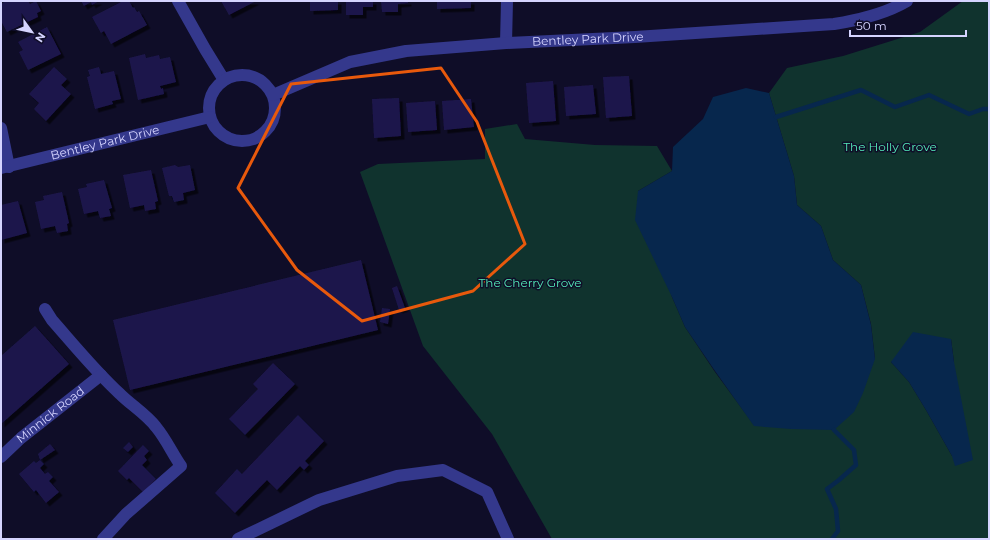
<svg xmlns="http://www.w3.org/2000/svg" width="990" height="540" font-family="Montserrat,sans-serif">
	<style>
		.green { fill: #10332e; fill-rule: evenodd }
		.water { fill: #07274d }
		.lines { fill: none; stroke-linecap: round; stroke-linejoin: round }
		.stream { stroke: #07274d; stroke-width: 4.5 }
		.building { fill: #1d174b; filter: url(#shadow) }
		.minor { stroke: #34388c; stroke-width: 12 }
		.marked { fill: none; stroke: #e8590c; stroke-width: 3; stroke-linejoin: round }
		.labels { text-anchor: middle; stroke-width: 3; stroke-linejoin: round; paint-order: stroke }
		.street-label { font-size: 12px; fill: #d5d4ff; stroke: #0f0d28 }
		.park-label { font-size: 12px; fill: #54ebb8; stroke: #0f0d28 }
	</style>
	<defs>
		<filter id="shadow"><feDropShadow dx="3.5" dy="3.5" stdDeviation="0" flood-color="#0009"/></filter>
	</defs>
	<rect width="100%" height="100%" fill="#0f0d28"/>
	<path class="green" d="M 963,1 L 989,1 L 989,539 L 552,539 L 492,434 L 423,346 L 360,172 L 378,164 L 485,159 L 485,129 L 517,124 L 525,139 L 595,145 L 657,146 L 672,171 L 638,191 L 672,297 L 685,327 L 715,372 L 754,425 L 875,359 L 871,324 L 861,285 L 833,260 L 821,226 L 797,205 L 794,176 L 769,93 L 787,68 L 843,56 L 920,32 ZM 951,339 L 954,362 L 952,456 L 926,410 L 909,382 L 891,362 Z"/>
	<g class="water">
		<path d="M 746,88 L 769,93 L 794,176 L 797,205 L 821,226 L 833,260 L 861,285 L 871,325 L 875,359 L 863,393 L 854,412 L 834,430 L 791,429 L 754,426 L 715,371 L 685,327 L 672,297 L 635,220 L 638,191 L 672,171 L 673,147 L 703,119 L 713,97 Z"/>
		<path d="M 913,332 L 951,339 L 954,362 L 973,460 L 955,466 L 952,456 L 926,410 L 909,382 L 891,362 Z"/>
	</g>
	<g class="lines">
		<g class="stream">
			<path d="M 776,117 L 861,90 L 895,107 L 929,95 L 969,114 L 983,109 L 989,109"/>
			<path d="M 832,539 L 838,531 L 836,509 L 827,489 L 839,480 L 856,465 L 854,450 L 834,430"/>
		</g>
	</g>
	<g class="building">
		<path d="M 6,1 L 28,1 L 30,4 L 36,1 L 41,11 L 37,13 L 38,17 L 7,32 L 1,21 L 1,4 Z"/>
		<path d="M 81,1 L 99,1 L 92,5 L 91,2 L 84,6 Z"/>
		<path d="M 123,1 L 129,1 L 133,8 L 134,7 L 137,12 L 139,11 L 147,25 L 111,44 L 104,31 L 101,33 L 92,17 Z"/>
		<path d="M 221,1 L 256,1 L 229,15 Z"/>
		<path d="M 310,1 L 338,1 L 338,10 L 310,11 Z"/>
		<path d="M 346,1 L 373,1 L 373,7 L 363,7 L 363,15 L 346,15 Z"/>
		<path d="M 381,1 L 408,1 L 408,3 L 398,4 L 398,12 L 382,12 Z"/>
		<path d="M 437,1 L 471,1 L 471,8 L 437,9 Z"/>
		<path d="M 47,27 L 61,54 L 28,70 L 19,52 L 23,50 L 18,42 Z"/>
		<path d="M 145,54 L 146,58 L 159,55 L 160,59 L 170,57 L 176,82 L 160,86 L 161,89 L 163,88 L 164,94 L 138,100 L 129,58 Z"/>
		<path d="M 54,67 L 67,79 L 61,85 L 71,94 L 46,121 L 34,109 L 39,103 L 29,94 Z"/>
		<path d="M 99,67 L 101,74 L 114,71 L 121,99 L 112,101 L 113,104 L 95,109 L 87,77 L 90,76 L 88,70 Z"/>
		<path d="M 629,76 L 632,116 L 606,118 L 603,77 Z"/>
		<path d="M 553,81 L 556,121 L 529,123 L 526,83 Z"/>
		<path d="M 593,85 L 596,114 L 566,116 L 564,87 Z"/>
		<path d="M 399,98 L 401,136 L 374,138 L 372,99 Z"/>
		<path d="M 471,99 L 474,127 L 444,130 L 442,101 Z"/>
		<path d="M 435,101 L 437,130 L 408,132 L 406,103 Z"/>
		<path d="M 175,165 L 178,167 L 190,165 L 195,190 L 183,193 L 184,200 L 174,202 L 172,196 L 169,196 L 162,168 Z"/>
		<path d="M 151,170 L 158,201 L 155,202 L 156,209 L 145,211 L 144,205 L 130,208 L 123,175 Z"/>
		<path d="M 104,180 L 112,208 L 109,209 L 111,216 L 100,218 L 98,211 L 84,214 L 78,189 L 87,187 L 86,184 Z"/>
		<path d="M 62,192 L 69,223 L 67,224 L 68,231 L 57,233 L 55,226 L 41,229 L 35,202 L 44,200 L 43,196 Z"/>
		<path d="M 18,201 L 27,233 L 1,240 L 1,205 Z"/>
		<path d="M 361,260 L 378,330 L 130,390 L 113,320 Z"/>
		<path d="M 397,286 L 405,308 L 399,310 L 392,288 Z"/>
		<path d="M 382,308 L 390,309 L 388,324 L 380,322 Z"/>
		<path d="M 35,326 L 69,364 L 1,424 L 1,356 Z"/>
		<path d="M 273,363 L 295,384 L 245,435 L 229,419 L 258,389 L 253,384 Z"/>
		<path d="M 298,415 L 324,441 L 305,461 L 309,465 L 304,470 L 300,466 L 277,490 L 267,480 L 235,513 L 215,493 L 237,469 L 242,474 Z"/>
		<path d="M 129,442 L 133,447 L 128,452 L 123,448 Z"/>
		<path d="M 50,444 L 55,450 L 40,460 L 38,454 Z"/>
		<path d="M 143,445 L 149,451 L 144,456 L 147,460 L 142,465 L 156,479 L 143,492 L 129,478 L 127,480 L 118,471 Z"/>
		<path d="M 40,460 L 44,464 L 40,468 L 45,474 L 48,472 L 53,477 L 49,481 L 59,492 L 46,503 L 36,490 L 34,492 L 19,474 L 34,461 L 36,463 Z"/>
	</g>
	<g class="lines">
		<g class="minor">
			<path d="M 178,1 L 205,49 L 224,80"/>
			<path d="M 506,43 L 507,1"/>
			<circle cx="242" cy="108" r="33"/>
			<path id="s1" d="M 273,95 L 350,62 L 406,51 L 506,43 L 635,37 L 834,24 C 859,20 885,14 907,1"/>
			<path d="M 1,128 L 9,167"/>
			<path id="s2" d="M 1,168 L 210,117"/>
			<path d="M 45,309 L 52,320 C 74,345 95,371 120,394 C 131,405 146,414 156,427 C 166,439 172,453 181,466 L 126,514 L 103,539"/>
			<path id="s3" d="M 1,457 L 21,438 L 101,375"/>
			<path d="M 238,539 L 319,500 L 397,476 L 443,470 L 487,492 L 508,539"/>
		</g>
	</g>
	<path class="marked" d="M 441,68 L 477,122 L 525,244 L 473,291 L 362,321 L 297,270 L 238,188 L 291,84 Z"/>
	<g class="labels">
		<g class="street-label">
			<text dy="4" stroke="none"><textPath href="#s1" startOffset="323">Bentley Park Drive</textPath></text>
			<text dy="4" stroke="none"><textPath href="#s2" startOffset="107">Bentley Park Drive</textPath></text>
			<text dy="4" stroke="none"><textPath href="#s3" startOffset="65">Minnick Road</textPath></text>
		</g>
		<g class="park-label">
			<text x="890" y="151">The Holly Grove</text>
			<text x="530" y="287">The Cherry Grove</text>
		</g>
	</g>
	<rect width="990" height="540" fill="none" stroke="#d5d4ff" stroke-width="4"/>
	<g transform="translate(32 32) rotate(123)" stroke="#0f0d28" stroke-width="3" paint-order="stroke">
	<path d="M0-3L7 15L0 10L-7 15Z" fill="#d5d4ff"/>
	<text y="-6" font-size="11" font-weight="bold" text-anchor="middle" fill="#d5d4ff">N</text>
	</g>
	<path d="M850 30v6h116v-6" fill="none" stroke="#d5d4ff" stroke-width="2"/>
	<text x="856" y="30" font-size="12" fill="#d5d4ff" stroke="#0f0d28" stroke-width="3" paint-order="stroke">50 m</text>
</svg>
